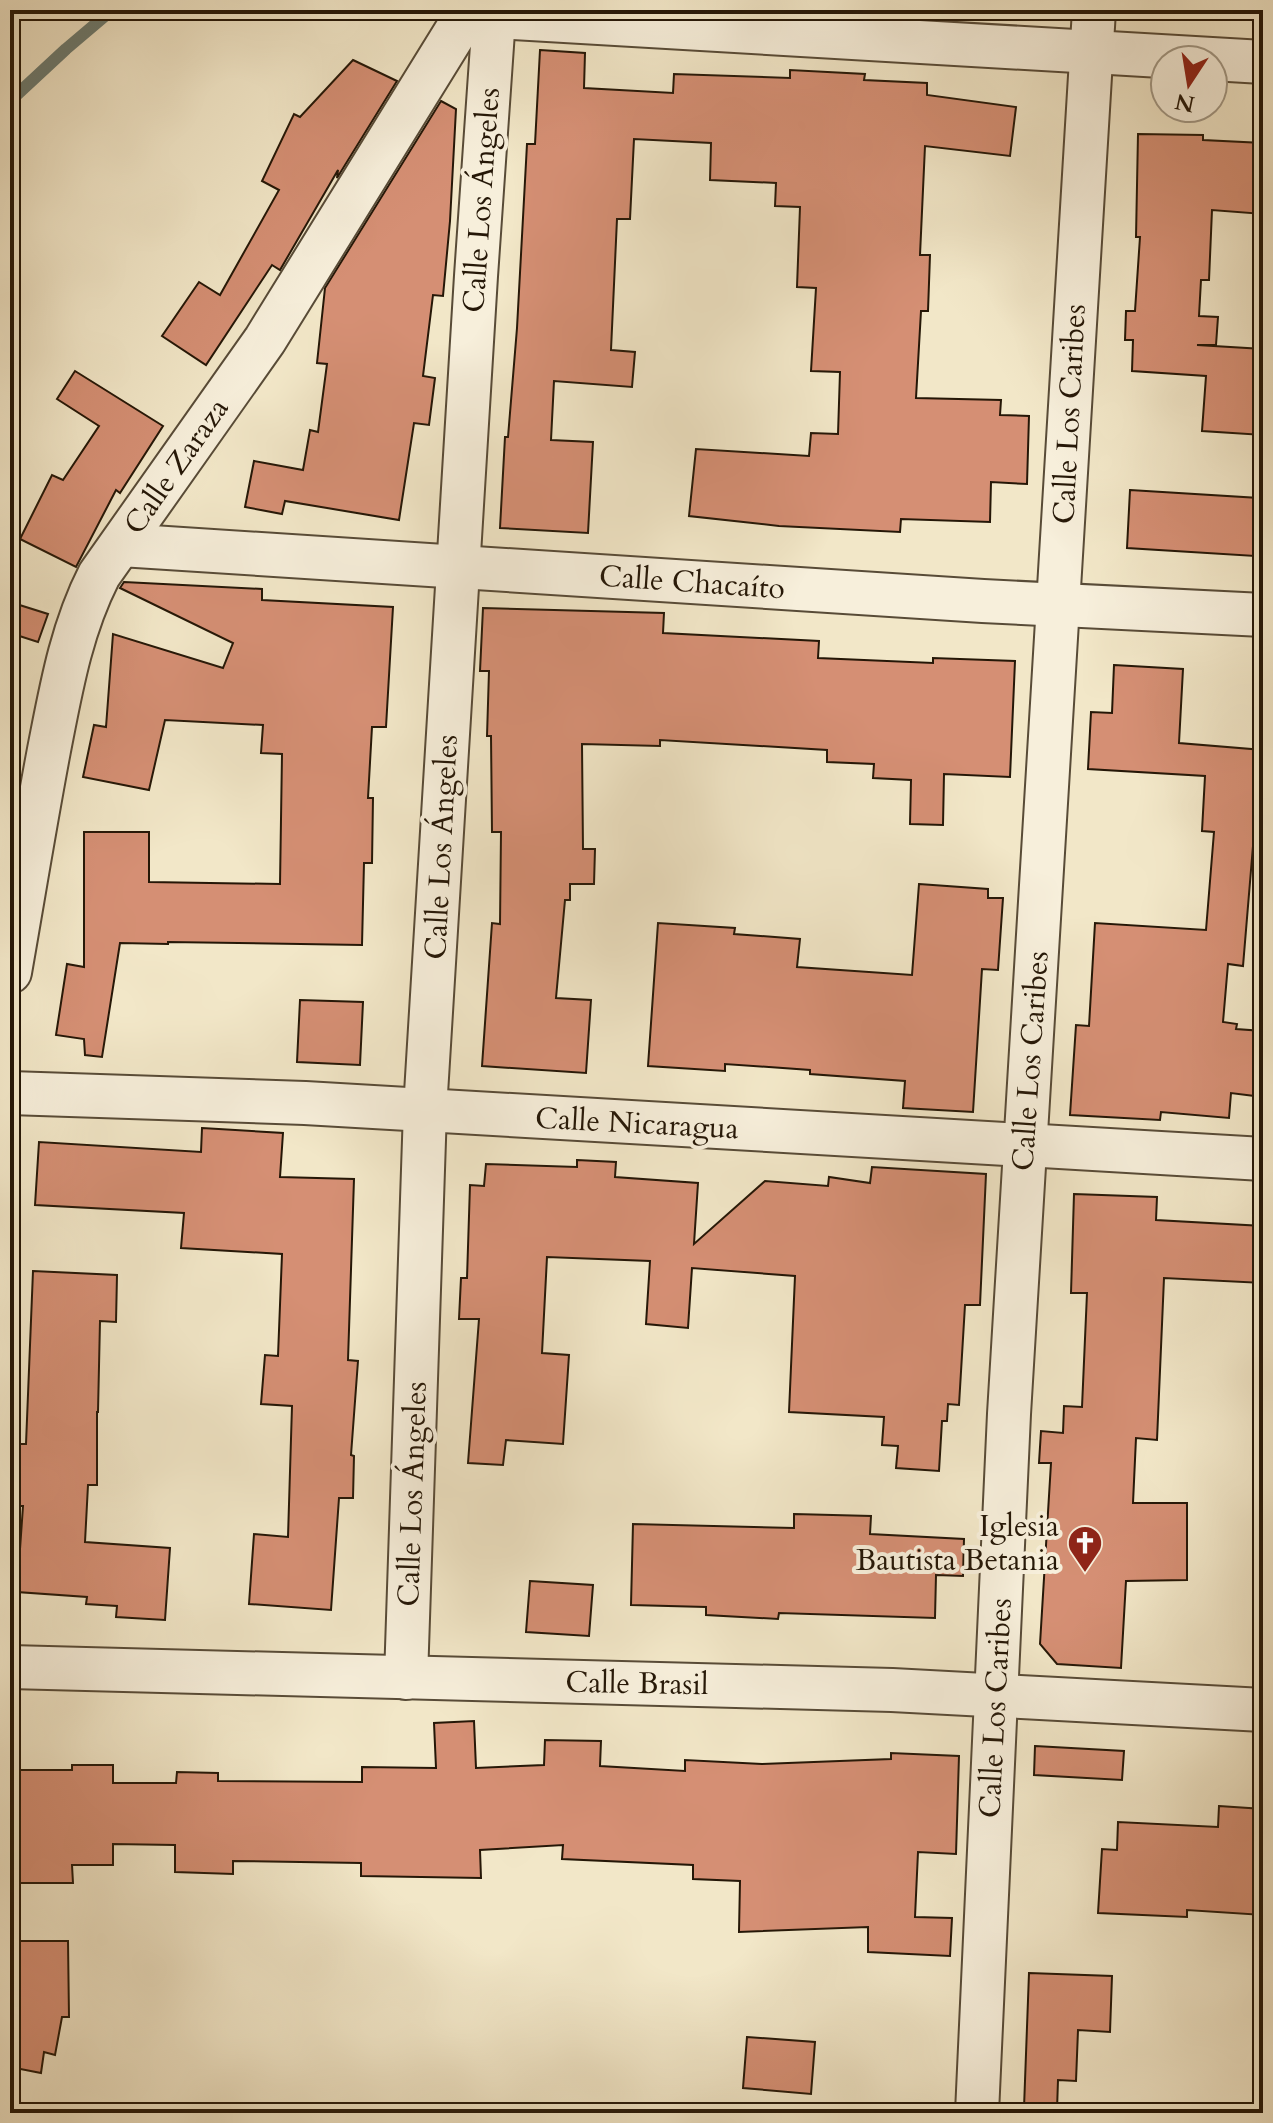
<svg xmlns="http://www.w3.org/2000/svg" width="1273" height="2123" font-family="Cardo,serif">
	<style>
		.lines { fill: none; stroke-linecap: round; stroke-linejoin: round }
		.stream { stroke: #6c7c72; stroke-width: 12 }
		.building { fill: #d58f74; stroke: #251707; stroke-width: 2 }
		.minor-casing { stroke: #584b37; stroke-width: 46 }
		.minor { stroke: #f7efdb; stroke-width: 42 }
		.labels { text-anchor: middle; stroke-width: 8; stroke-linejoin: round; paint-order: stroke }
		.street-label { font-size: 30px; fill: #251707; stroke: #f7efdb }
		.poi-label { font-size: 30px; fill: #251707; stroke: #f7efdb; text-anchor: end }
	</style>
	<rect width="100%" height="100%" fill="#f2e7c8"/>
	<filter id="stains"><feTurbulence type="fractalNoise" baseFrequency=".0025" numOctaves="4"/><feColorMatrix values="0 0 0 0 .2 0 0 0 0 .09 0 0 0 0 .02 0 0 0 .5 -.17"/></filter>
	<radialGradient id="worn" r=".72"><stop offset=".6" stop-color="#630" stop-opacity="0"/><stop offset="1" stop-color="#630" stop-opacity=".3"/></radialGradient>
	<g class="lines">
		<path class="stream" d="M 10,101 L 66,49 L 112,10"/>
	</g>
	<g class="building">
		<path d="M 540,50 L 585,53 L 584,88 L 673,93 L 674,74 L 790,78 L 790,70 L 865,74 L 864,80 L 927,83 L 927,95 L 1016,107 L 1010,156 L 925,146 L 920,255 L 930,255 L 928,311 L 921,311 L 916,398 L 1001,400 L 1000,415 L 1029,416 L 1027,484 L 991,482 L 990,522 L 901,519 L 900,532 L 779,526 L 689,516 L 696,449 L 809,456 L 811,433 L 838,434 L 840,372 L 811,371 L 816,288 L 797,287 L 800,207 L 775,206 L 776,183 L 710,180 L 711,143 L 634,139 L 630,219 L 617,219 L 611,350 L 635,352 L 632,387 L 554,381 L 551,440 L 593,442 L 588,533 L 500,528 L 505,437 L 508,437 L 517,328 L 527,144 L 535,144 Z"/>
		<path d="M 353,60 L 397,81 L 337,178 L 338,170 L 280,270 L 272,265 L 206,365 L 162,336 L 199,282 L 220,295 L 279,190 L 262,181 L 294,114 L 300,117 Z"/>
		<path d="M 441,101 L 456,109 L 450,221 L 443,296 L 433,295 L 423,376 L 435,378 L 429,425 L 414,423 L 399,520 L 285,501 L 282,514 L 245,507 L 254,461 L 303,470 L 310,430 L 318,432 L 327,364 L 317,363 L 325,288 Z"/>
		<path d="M 1138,134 L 1203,135 L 1203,140 L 1263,143 L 1263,214 L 1212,210 L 1209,280 L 1201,280 L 1199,316 L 1218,317 L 1216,345 L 1197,345 L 1263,349 L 1263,435 L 1202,431 L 1206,376 L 1132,371 L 1133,340 L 1125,340 L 1126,311 L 1135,311 L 1140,237 L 1136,237 Z"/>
		<path d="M 75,371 L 163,426 L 120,493 L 116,490 L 76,567 L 20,539 L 52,475 L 63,480 L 99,426 L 57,399 Z"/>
		<path d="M 1130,490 L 1259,498 L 1255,556 L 1127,548 Z"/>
		<path d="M 124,582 L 262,589 L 262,600 L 393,607 L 386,727 L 372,727 L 368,798 L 373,798 L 372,863 L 364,863 L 362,945 L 168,942 L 168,944 L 120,943 L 102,1057 L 85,1055 L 84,1039 L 56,1035 L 67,964 L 84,967 L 84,832 L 149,832 L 149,882 L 280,884 L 282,754 L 261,753 L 263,725 L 165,720 L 149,790 L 83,777 L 94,725 L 106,727 L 113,634 L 223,668 L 233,643 L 120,588 Z"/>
		<path d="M 10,602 L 48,614 L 38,642 L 10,633 Z"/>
		<path d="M 483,608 L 664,613 L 663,633 L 819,641 L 818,658 L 933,663 L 933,658 L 1015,661 L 1010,777 L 944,774 L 943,825 L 910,824 L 911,780 L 873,778 L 874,764 L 827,762 L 827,750 L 660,740 L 660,746 L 582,744 L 583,849 L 595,849 L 594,884 L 570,884 L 570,900 L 565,900 L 556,998 L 591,1000 L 586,1073 L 482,1066 L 492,923 L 500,924 L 501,832 L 492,832 L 491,736 L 487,736 L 489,671 L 480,671 Z"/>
		<path d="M 1114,665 L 1183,669 L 1179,743 L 1263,750 L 1263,835 L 1254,834 L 1243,966 L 1228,964 L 1223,1022 L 1237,1024 L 1236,1029 L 1263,1031 L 1263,1097 L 1231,1093 L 1229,1118 L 1161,1112 L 1160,1120 L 1070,1115 L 1076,1025 L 1089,1026 L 1095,923 L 1206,930 L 1214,832 L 1202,831 L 1205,776 L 1088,769 L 1091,712 L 1112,713 Z"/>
		<path d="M 919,884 L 988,889 L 988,898 L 1003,898 L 998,970 L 982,969 L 973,1112 L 903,1108 L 905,1081 L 810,1074 L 810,1070 L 725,1064 L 725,1071 L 648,1066 L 658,923 L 735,928 L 734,934 L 800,939 L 797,967 L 912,975 Z"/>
		<path d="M 300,1000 L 363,1002 L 360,1065 L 297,1062 Z"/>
		<path d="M 202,1128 L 283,1133 L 280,1177 L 354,1179 L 348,1360 L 358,1361 L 351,1455 L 354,1456 L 353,1498 L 339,1498 L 331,1610 L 249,1604 L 254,1534 L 288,1537 L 292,1406 L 261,1404 L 265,1355 L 278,1356 L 282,1254 L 181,1248 L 184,1213 L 35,1205 L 39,1142 L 201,1152 Z"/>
		<path d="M 577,1160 L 616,1162 L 615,1177 L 698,1183 L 694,1244 L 765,1181 L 828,1186 L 829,1177 L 870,1183 L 872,1167 L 986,1174 L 980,1305 L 965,1305 L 959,1405 L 948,1404 L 947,1421 L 942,1421 L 939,1471 L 896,1468 L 898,1446 L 882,1445 L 884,1417 L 789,1412 L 795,1276 L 692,1268 L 688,1328 L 646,1324 L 650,1261 L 547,1257 L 542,1353 L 569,1355 L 563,1444 L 506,1440 L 503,1465 L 468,1463 L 479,1319 L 459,1319 L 461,1278 L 467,1278 L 470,1185 L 484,1186 L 486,1164 L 577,1167 Z"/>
		<path d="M 1074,1194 L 1157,1197 L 1156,1220 L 1263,1226 L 1263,1283 L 1164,1278 L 1157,1440 L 1136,1438 L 1133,1503 L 1187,1503 L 1187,1580 L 1126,1581 L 1121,1668 L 1057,1664 L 1040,1644 L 1051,1463 L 1039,1463 L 1041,1431 L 1063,1433 L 1064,1406 L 1082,1407 L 1087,1293 L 1071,1293 Z"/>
		<path d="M 33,1271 L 117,1275 L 116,1322 L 100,1321 L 98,1412 L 97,1412 L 97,1485 L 88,1485 L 85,1542 L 170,1548 L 165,1620 L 116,1617 L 117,1606 L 86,1604 L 87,1597 L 17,1592 L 23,1506 L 20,1506 L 19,1444 L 26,1444 Z"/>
		<path d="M 794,1514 L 871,1516 L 870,1534 L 964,1539 L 963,1576 L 936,1575 L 935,1618 L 779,1613 L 778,1619 L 706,1615 L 706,1607 L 631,1605 L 633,1524 L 794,1528 Z"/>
		<path d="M 530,1581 L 593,1585 L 589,1636 L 526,1632 Z"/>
		<path d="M 474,1721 L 476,1768 L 544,1765 L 545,1740 L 601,1741 L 600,1766 L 685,1771 L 685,1760 L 762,1764 L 891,1759 L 891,1753 L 959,1756 L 956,1854 L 918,1852 L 915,1917 L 952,1918 L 950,1956 L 868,1952 L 868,1927 L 739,1932 L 740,1881 L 693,1879 L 693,1865 L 562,1859 L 563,1845 L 480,1850 L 481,1878 L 361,1876 L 361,1863 L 233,1861 L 233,1874 L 175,1872 L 175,1845 L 113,1844 L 113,1865 L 72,1865 L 73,1883 L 10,1883 L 10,1770 L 72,1770 L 72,1765 L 113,1765 L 113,1783 L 176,1783 L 177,1772 L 218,1773 L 218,1781 L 362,1782 L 362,1767 L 436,1768 L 434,1723 Z"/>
		<path d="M 1035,1746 L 1124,1751 L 1122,1780 L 1034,1775 Z"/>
		<path d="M 1219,1806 L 1263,1809 L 1263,1915 L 1187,1910 L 1187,1917 L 1098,1913 L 1102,1849 L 1117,1850 L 1118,1822 L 1218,1827 Z"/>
		<path d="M 10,1941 L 68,1941 L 69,2017 L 62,2017 L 55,2055 L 44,2052 L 41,2073 L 10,2067 Z"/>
		<path d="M 1029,1973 L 1112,1976 L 1110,2032 L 1078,2030 L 1076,2081 L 1058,2080 L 1057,2110 L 1024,2108 Z"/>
		<path d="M 747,2037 L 815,2042 L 811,2094 L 743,2088 Z"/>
	</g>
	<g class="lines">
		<defs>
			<g id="minor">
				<path d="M 480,10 L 494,17 L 1263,62"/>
				<path d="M 121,545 L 983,601 L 1263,615"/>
				<path d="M 10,972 C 23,898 35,824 49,750 C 61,689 71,630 99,575 L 265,340 L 469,10"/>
				<path d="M 10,1093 L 305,1103 L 1263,1159"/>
				<path d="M 10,1667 L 892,1690 L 1263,1710"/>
				<path d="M 406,1678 L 425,1110 L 476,276 L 494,17"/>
				<path d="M 977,2113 L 1009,1414 L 1094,10"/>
			</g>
		</defs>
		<use href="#minor" class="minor-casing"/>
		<use href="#minor" class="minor"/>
	</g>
	<defs>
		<symbol id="church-pin" viewBox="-11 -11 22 30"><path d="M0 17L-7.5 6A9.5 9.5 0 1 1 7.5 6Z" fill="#8f2418" stroke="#f7efdb"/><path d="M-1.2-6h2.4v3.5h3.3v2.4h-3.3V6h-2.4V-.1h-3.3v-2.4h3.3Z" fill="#fff"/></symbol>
	</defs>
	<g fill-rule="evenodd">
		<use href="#church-pin" x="1065" y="1523" width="40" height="54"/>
	</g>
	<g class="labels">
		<g class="street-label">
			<text transform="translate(481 200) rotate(-86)" y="10">Calle Los Ángeles</text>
			<text transform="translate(1069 414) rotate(-87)" y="10">Calle Los Caribes</text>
			<text transform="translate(176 466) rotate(-55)" y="10">Calle Zaraza</text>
			<text transform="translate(692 582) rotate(4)" y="10">Calle Chacaíto</text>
			<text transform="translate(441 847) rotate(-87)" y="10">Calle Los Ángeles</text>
			<text transform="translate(1030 1061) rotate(-86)" y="10">Calle Los Caribes</text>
			<text transform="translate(637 1123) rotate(3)" y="10">Calle Nicaragua</text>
			<text transform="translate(412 1494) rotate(-88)" y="10">Calle Los Ángeles</text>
			<text transform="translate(637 1683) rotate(1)" y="10">Calle Brasil</text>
			<text transform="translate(995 1708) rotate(-87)" y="10">Calle Los Caribes</text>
		</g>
		<g class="poi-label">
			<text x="1059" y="1536">Iglesia<tspan x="1059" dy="34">Bautista Betania</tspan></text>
		</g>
	</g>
	<rect width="1273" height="2123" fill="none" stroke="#f2e7c8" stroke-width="40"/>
	<rect x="12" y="12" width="1249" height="2099" fill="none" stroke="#251707" stroke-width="4"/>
	<rect x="20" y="20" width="1233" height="2083" fill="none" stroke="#251707" stroke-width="2"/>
	<g transform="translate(1189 84) rotate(192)"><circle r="38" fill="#f7efdb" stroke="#a39986" stroke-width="2"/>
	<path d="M0-6L14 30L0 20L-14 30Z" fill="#8f2418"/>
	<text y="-12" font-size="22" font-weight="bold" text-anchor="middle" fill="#251707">N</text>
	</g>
	<rect width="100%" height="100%" filter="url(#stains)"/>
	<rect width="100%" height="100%" fill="url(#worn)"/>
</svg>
